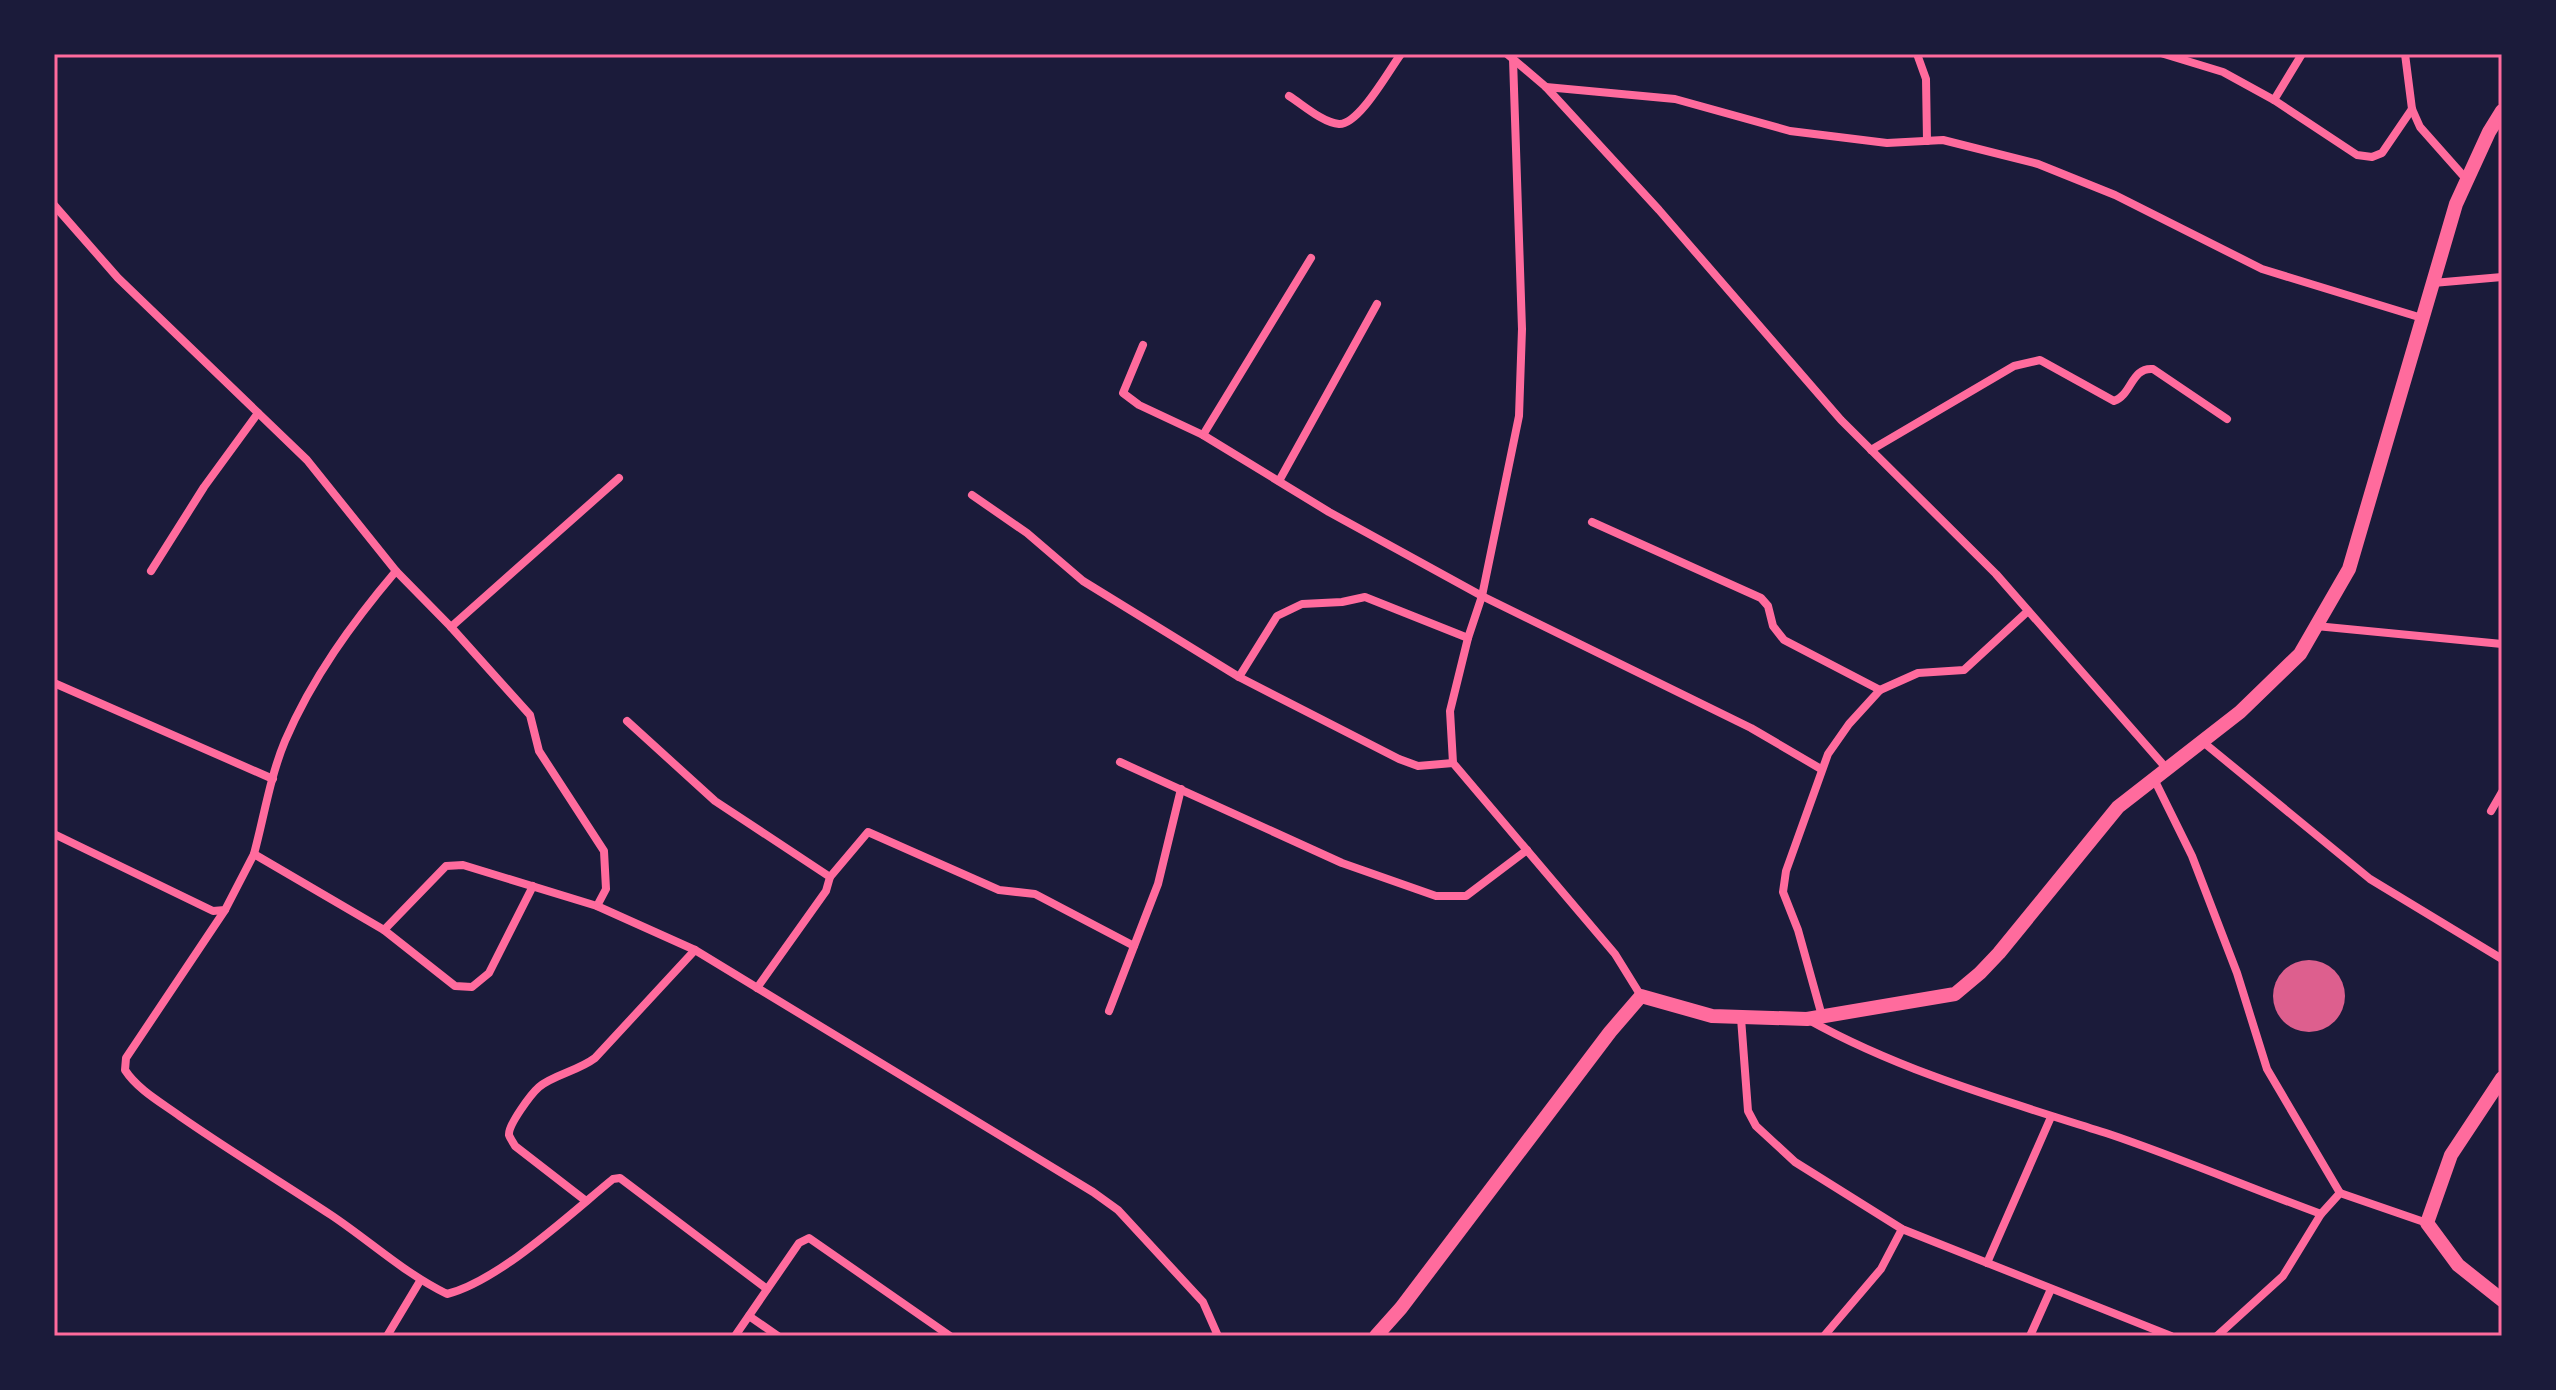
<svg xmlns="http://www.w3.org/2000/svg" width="2556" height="1390" font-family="'Noto Sans',sans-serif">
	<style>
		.building { fill: #dd5f8e }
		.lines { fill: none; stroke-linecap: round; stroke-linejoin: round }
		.minor { stroke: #ff6b9d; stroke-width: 8 }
		.tertiary { stroke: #ff6b9d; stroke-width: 14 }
		.neatline { fill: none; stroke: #ff6b9d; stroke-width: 3 }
	</style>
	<rect width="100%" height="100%" fill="#1b1b3a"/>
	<circle class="building" cx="2309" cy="996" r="36"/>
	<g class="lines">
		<g class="minor">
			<path d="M 1507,54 L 1513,59 L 1522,329 L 1519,416 L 1482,596 L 1468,638 L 1450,711 L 1453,763 L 1615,954 L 1641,996"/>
			<path d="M 1917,54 L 1926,79 L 1927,141"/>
			<path d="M 2164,54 L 2223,72 L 2274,100 L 2357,155 L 2372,157 L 2382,153 L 2412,109"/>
			<path d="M 2405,54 L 2412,109 L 2420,127 L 2467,180"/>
			<path d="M 1513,59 L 1546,87 L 1659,210 L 1841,420 L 1996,574 L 2167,769"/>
			<path d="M 1546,87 L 1675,99 L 1790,131 L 1887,143 L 1943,140 L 2038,164 L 2115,195 L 2262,269 L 2422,318"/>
			<path d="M 1289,96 C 1302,104 1323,123 1339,124 C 1359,125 1389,70 1401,54"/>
			<path d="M 2274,100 L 2302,54"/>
			<path d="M 54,205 L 118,278 L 307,460 L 396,571"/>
			<path d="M 2433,283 L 2502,277"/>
			<path d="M 1143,345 L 1123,393 L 1139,405 L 1203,435 L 1329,512 L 1482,596 L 1751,728 L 1821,769"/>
			<path d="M 1203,435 L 1311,258"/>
			<path d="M 1871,450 L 2014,366 L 2040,360 L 2114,401 C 2132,395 2131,367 2153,369 L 2227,419"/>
			<path d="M 1279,481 L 1377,304"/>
			<path d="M 972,495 L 1027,533 L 1083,581 L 1239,677 L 1399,759 L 1418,766 L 1453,763"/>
			<path d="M 1592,522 L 1761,598 L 1768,606 L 1773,626 L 1784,640 L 1880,690 L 1849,724 L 1828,754 L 1786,871 L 1783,892 L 1798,930 L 1822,1016"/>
			<path d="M 151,571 L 204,487 L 258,413"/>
			<path d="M 2316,626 L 2502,644"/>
			<path d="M 451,627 L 619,478"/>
			<path d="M 1239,677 L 1277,616 L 1302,604 L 1342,602 L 1365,597 L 1468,638"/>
			<path d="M 54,683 L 273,779"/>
			<path d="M 1880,690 L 1918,673 L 1964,670 L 2028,611"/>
			<path d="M 627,721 L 715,801 L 830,877 L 826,891 L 757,988"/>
			<path d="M 2203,742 L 2370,879 L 2502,959"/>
			<path d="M 1120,762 L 1342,863 L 1436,896 L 1466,896 L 1527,850"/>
			<path d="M 2154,779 L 2192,856 L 2237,973 L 2267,1069 L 2340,1193"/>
			<path d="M 2491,811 L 2502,792"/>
			<path d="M 54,834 L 213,911 L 225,910 L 254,854 L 384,930 L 446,866 L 463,865 L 597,906 L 695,950 L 1093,1192 L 1118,1210 L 1203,1302 L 1218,1336"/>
			<path d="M 254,854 C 264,817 270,777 285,741 C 312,678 352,623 396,571 L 451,627 L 530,715 L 539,751 L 604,851 L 606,889 L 597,906"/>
			<path d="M 830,877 L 868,832 L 999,890 L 1035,894 L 1134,946"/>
			<path d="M 225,910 L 126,1058 L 125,1070 C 138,1090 162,1103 181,1117 C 230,1151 281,1182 331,1215 C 370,1241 404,1273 447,1294 C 499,1281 570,1214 613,1179 L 620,1178 L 767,1289"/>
			<path d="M 384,930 L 455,986 L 472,987 L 489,973 L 533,886"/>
			<path d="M 1109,1011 L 1158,884 L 1181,789"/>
			<path d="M 1741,1018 L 1748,1111 L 1756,1126 L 1795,1162 L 1902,1229 L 2171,1336"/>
			<path d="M 1807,1019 C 1902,1072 2006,1101 2109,1134 C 2180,1158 2250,1188 2321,1214 L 2340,1193 L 2427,1223"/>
			<path d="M 586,1201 L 515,1146 C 514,1144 510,1138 509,1135 C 508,1125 531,1094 539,1087 C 553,1075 578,1071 595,1058 L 695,950"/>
			<path d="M 1987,1263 L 2051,1117"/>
			<path d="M 749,1316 L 778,1336"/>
			<path d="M 387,1336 L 420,1281"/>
			<path d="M 735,1336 L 799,1243 L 809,1238 L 950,1336"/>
			<path d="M 1824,1336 L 1881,1269 L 1902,1229"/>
			<path d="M 2030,1336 L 2051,1289"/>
			<path d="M 2217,1336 L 2283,1276 L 2321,1214"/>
		</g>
		<g class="tertiary">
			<path d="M 2502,1078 L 2451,1155 L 2427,1223 L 2458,1265 L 2502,1300"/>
			<path d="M 1376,1336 L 1401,1308 L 1610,1032 L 1641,996 L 1712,1016 L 1807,1019 L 1955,994 L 1980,973 L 1999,953 L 2118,807 L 2240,712 L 2300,654 L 2349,569 L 2456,204 L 2489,132 L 2502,111"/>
		</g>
	</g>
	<rect width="2556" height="1390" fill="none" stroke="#1b1b3a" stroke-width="112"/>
	<rect x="56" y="56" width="2444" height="1278" class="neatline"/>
</svg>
